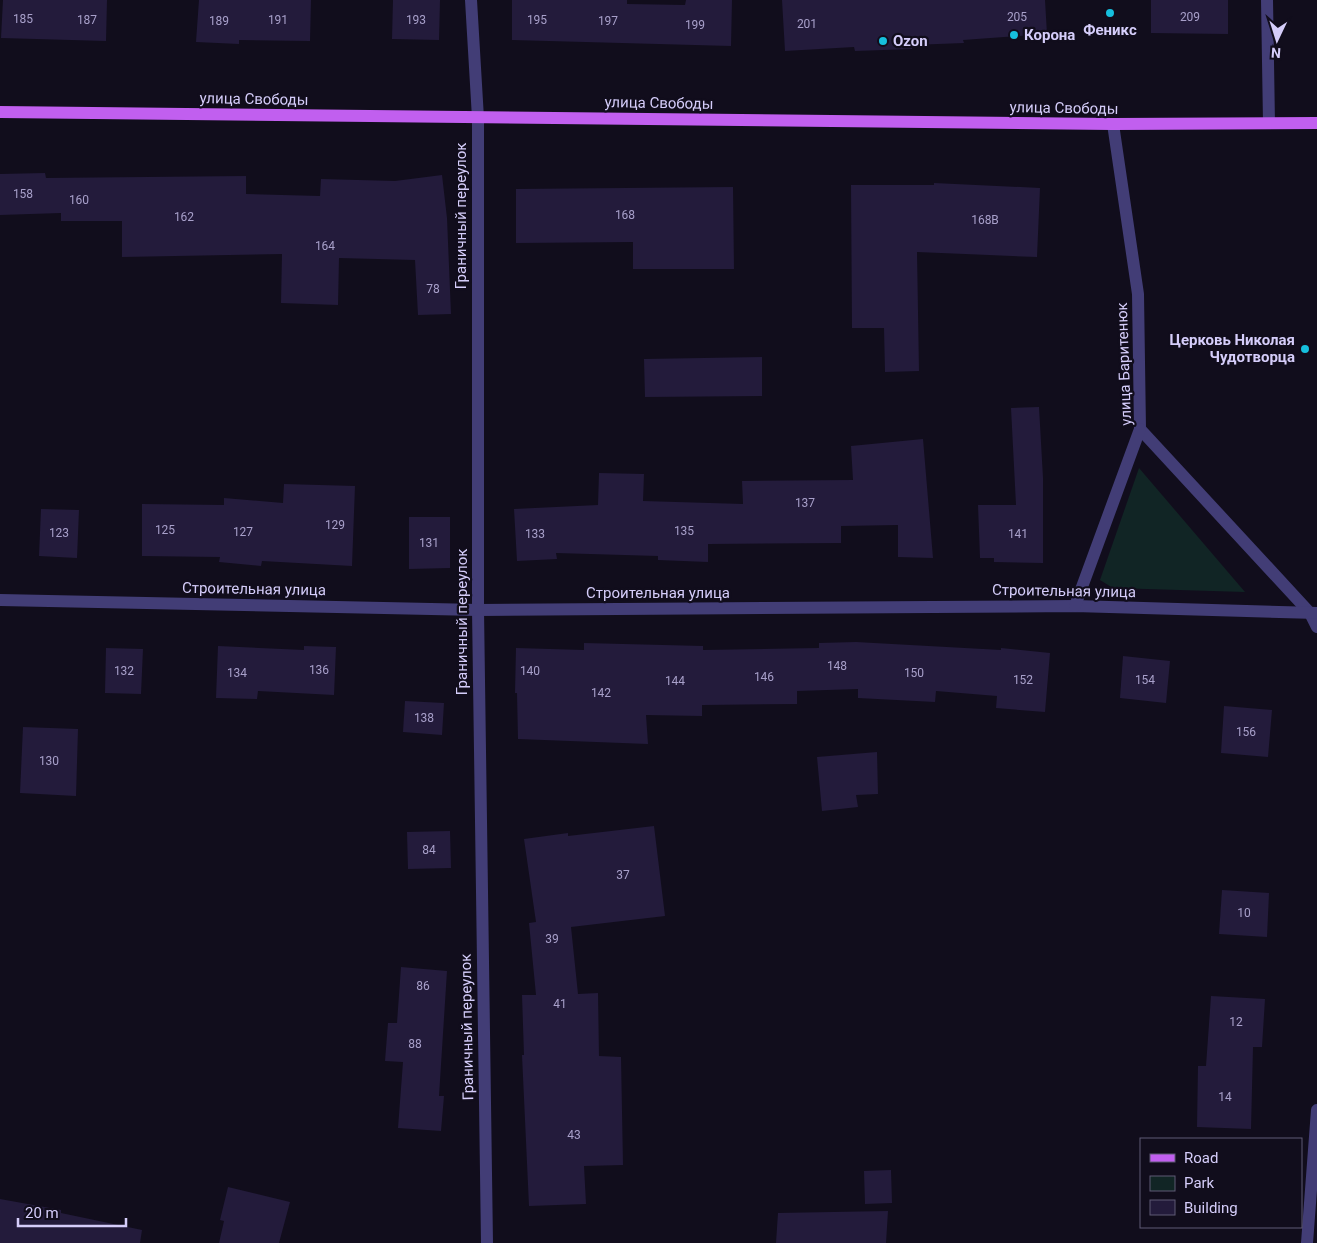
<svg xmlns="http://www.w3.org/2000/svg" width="1317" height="1243" font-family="Roboto,sans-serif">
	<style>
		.green { fill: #112525 }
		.building { fill: #231b3b }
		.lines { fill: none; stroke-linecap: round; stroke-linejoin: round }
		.minor { stroke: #423d76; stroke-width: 12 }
		.major { stroke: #c15fef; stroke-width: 12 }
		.poi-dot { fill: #16bfdd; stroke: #110d1c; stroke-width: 2 }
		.labels { text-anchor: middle; stroke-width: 4.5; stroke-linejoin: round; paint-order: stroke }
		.number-label { font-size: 12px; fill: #a8a0ca }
		.poi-label { font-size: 15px; font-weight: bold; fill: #d5cdfa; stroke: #110d1c; text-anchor: start }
		.street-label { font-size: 15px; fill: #d5cdfa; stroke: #110d1c }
	</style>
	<rect width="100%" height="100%" fill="#110d1c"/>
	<path class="green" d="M 1139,468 L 1245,592 L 1113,588 L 1100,580 Z"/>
	<g class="building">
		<path d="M 3,0 L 107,0 L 106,41 L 1,38 Z"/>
		<path d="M 199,0 L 311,0 L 310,41 L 239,40 L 239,44 L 196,42 Z"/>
		<path d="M 393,0 L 440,0 L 439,40 L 392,39 Z"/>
		<path d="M 512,0 L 627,0 L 627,4 L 685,5 L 686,0 L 732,0 L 731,46 L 512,40 Z"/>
		<path d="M 782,0 L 1045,0 L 1047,34 L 963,40 L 964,43 L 912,45 L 912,49 L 855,51 L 854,47 L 785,51 Z"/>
		<path d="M 1151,0 L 1228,0 L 1228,34 L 1151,33 Z"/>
		<path d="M 45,173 L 46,178 L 246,176 L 246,194 L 320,196 L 321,179 L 395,181 L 442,175 L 447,218 L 451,314 L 418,315 L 415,260 L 339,258 L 338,305 L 281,303 L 282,254 L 122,257 L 122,221 L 61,221 L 61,213 L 0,215 L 0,174 Z"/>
		<path d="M 934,183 L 1040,188 L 1037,257 L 917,252 L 919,371 L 885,372 L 884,328 L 852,328 L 851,185 L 934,185 Z"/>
		<path d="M 733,187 L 734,269 L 633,269 L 633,242 L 516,243 L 516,189 Z"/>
		<path d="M 762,357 L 762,396 L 645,397 L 644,359 Z"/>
		<path d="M 1039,407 L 1043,478 L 1043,563 L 994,562 L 994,558 L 980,558 L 978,505 L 1016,505 L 1011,408 Z"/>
		<path d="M 923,439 L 933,558 L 898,557 L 898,525 L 841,526 L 841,543 L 708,544 L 708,562 L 658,560 L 658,556 L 556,553 L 557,559 L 517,561 L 514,509 L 598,505 L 599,473 L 644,474 L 643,501 L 743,504 L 742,481 L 853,480 L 851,446 Z"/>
		<path d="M 284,484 L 355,486 L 352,566 L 262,561 L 261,566 L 219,562 L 220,557 L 142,556 L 142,504 L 224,505 L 224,498 L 283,503 Z"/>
		<path d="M 41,509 L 79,510 L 77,558 L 39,556 Z"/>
		<path d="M 409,517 L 450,517 L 450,568 L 409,569 Z"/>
		<path d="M 856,642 L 1001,650 L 1001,648 L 1050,653 L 1045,712 L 996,708 L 997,696 L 936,691 L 935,702 L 858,698 L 858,689 L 797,691 L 797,704 L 702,705 L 702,716 L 646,715 L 648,744 L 518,739 L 517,693 L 515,693 L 516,648 L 584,650 L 584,643 L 703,646 L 703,650 L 819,648 L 819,643 Z"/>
		<path d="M 218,646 L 304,650 L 304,646 L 336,647 L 334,695 L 258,691 L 257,699 L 216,698 Z"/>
		<path d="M 106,648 L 143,649 L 141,694 L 105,693 Z"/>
		<path d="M 1123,656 L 1170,661 L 1166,703 L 1120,698 Z"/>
		<path d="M 405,701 L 444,703 L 442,735 L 403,732 Z"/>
		<path d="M 1224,706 L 1272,710 L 1268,757 L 1221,753 Z"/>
		<path d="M 23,727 L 78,729 L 76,796 L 20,793 Z"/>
		<path d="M 877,752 L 878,794 L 856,795 L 858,807 L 822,811 L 817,757 Z"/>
		<path d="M 654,826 L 665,916 L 571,927 L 578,994 L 598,993 L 599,1056 L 621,1057 L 623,1165 L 584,1166 L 586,1204 L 529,1206 L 522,1055 L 524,1055 L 522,995 L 536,995 L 529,923 L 536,922 L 524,839 L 568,833 L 568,836 Z"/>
		<path d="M 450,831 L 451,868 L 408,869 L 407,832 Z"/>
		<path d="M 1222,890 L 1269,893 L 1267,937 L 1219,934 Z"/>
		<path d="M 401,967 L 447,971 L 439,1096 L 444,1096 L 441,1131 L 398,1128 L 403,1062 L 385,1061 L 388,1023 L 397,1023 Z"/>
		<path d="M 1211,996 L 1265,999 L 1262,1047 L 1253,1047 L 1251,1129 L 1197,1127 L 1198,1066 L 1206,1066 Z"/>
		<path d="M 891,1170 L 892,1203 L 865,1204 L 864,1171 Z"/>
		<path d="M 228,1187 L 290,1202 L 279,1243 L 219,1243 L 224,1221 L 220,1220 Z"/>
		<path d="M 0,1199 L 61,1210 L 61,1213 L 142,1230 L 140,1243 L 0,1243 Z"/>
		<path d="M 888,1211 L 886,1243 L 776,1243 L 778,1213 Z"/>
	</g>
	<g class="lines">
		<g class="minor">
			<path d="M 471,0 L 478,118 L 478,610 L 487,1243"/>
			<path d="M 1267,0 L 1269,123"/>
			<path d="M 1113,124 L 1138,294 L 1140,429 L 1310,613 L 1317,627"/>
			<path d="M 0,600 L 478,610 L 1075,606 L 1317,613"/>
			<path d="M 1075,606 L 1140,429"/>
			<path d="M 1307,1243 L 1317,1110"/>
		</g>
		<path class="major" d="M 0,112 L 1113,124 L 1317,123"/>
	</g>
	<g class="poi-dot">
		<circle cx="1110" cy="13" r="5"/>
		<circle cx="1014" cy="35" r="5"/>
		<circle cx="883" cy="41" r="5"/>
		<circle cx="1305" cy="349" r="5"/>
	</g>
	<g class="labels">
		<g class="number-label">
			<text x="1017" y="21">205</text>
			<text x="1190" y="21">209</text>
			<text x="23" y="23">185</text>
			<text x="87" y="24">187</text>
			<text x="278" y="24">191</text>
			<text x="416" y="24">193</text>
			<text x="537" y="24">195</text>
			<text x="219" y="25">189</text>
			<text x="608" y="25">197</text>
			<text x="807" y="28">201</text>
			<text x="695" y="29">199</text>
			<text x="23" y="198">158</text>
			<text x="79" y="204">160</text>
			<text x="625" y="219">168</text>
			<text x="184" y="221">162</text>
			<text x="985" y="224">168В</text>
			<text x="325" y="250">164</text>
			<text x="433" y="293">78</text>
			<text x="805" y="507">137</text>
			<text x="335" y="529">129</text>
			<text x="165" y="534">125</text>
			<text x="684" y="535">135</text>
			<text x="243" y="536">127</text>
			<text x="59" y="537">123</text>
			<text x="535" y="538">133</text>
			<text x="1018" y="538">141</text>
			<text x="429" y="547">131</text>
			<text x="837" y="670">148</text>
			<text x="319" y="674">136</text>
			<text x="124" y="675">132</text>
			<text x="530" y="675">140</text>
			<text x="237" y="677">134</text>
			<text x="914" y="677">150</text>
			<text x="764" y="681">146</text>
			<text x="1023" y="684">152</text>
			<text x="1145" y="684">154</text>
			<text x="675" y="685">144</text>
			<text x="601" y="697">142</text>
			<text x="424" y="722">138</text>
			<text x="1246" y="736">156</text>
			<text x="49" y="765">130</text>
			<text x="429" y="854">84</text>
			<text x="623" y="879">37</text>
			<text x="1244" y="917">10</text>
			<text x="552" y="943">39</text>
			<text x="423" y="990">86</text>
			<text x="560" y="1008">41</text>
			<text x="1236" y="1026">12</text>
			<text x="415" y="1048">88</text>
			<text x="1225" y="1101">14</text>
			<text x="574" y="1139">43</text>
		</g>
		<g class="poi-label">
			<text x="1110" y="35" text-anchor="middle">Феникс</text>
			<text x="1024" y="40">Корона</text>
			<text x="893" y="46">Ozon</text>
			<text x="1295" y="345" text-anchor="end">Церковь Николая<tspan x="1295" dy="17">Чудотворца</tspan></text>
		</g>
		<g class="street-label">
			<text transform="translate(254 99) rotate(1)" y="5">улица Свободы</text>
			<text transform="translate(659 103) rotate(1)" y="5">улица Свободы</text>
			<text transform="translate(1064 108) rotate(1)" y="5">улица Свободы</text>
			<text transform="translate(461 216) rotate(-90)" y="5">Граничный переулок</text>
			<text transform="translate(1124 364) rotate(-92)" y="5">улица Баритенюк</text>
			<text transform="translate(254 589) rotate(1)" y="5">Строительная улица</text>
			<text transform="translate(1064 591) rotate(1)" y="5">Строительная улица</text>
			<text x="658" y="598">Строительная улица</text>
			<text transform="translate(462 622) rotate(-90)" y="5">Граничный переулок</text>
			<text transform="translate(467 1027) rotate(-91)" y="5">Граничный переулок</text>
		</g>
	</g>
	<rect x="1140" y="1138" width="162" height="90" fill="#110d1c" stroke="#5f5a75"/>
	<rect x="1150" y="1154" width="25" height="8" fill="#c15fef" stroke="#5f5a75"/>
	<text x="1184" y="1163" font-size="15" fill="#d5cdfa">Road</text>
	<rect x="1150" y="1176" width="25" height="15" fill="#112525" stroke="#5f5a75"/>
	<text x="1184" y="1188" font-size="15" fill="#d5cdfa">Park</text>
	<rect x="1150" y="1200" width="25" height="15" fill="#231b3b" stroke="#5f5a75"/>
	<text x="1184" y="1213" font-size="15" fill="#d5cdfa">Building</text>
	<g transform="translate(1277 40) rotate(184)" stroke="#110d1c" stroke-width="4" paint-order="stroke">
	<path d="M0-4L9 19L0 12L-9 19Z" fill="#d5cdfa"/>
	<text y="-8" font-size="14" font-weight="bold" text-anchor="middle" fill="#d5cdfa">N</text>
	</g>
	<path d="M18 1218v8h108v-8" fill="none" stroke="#d5cdfa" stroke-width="2.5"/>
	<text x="25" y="1218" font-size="15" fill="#d5cdfa" stroke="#110d1c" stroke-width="4" paint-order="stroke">20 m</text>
</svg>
